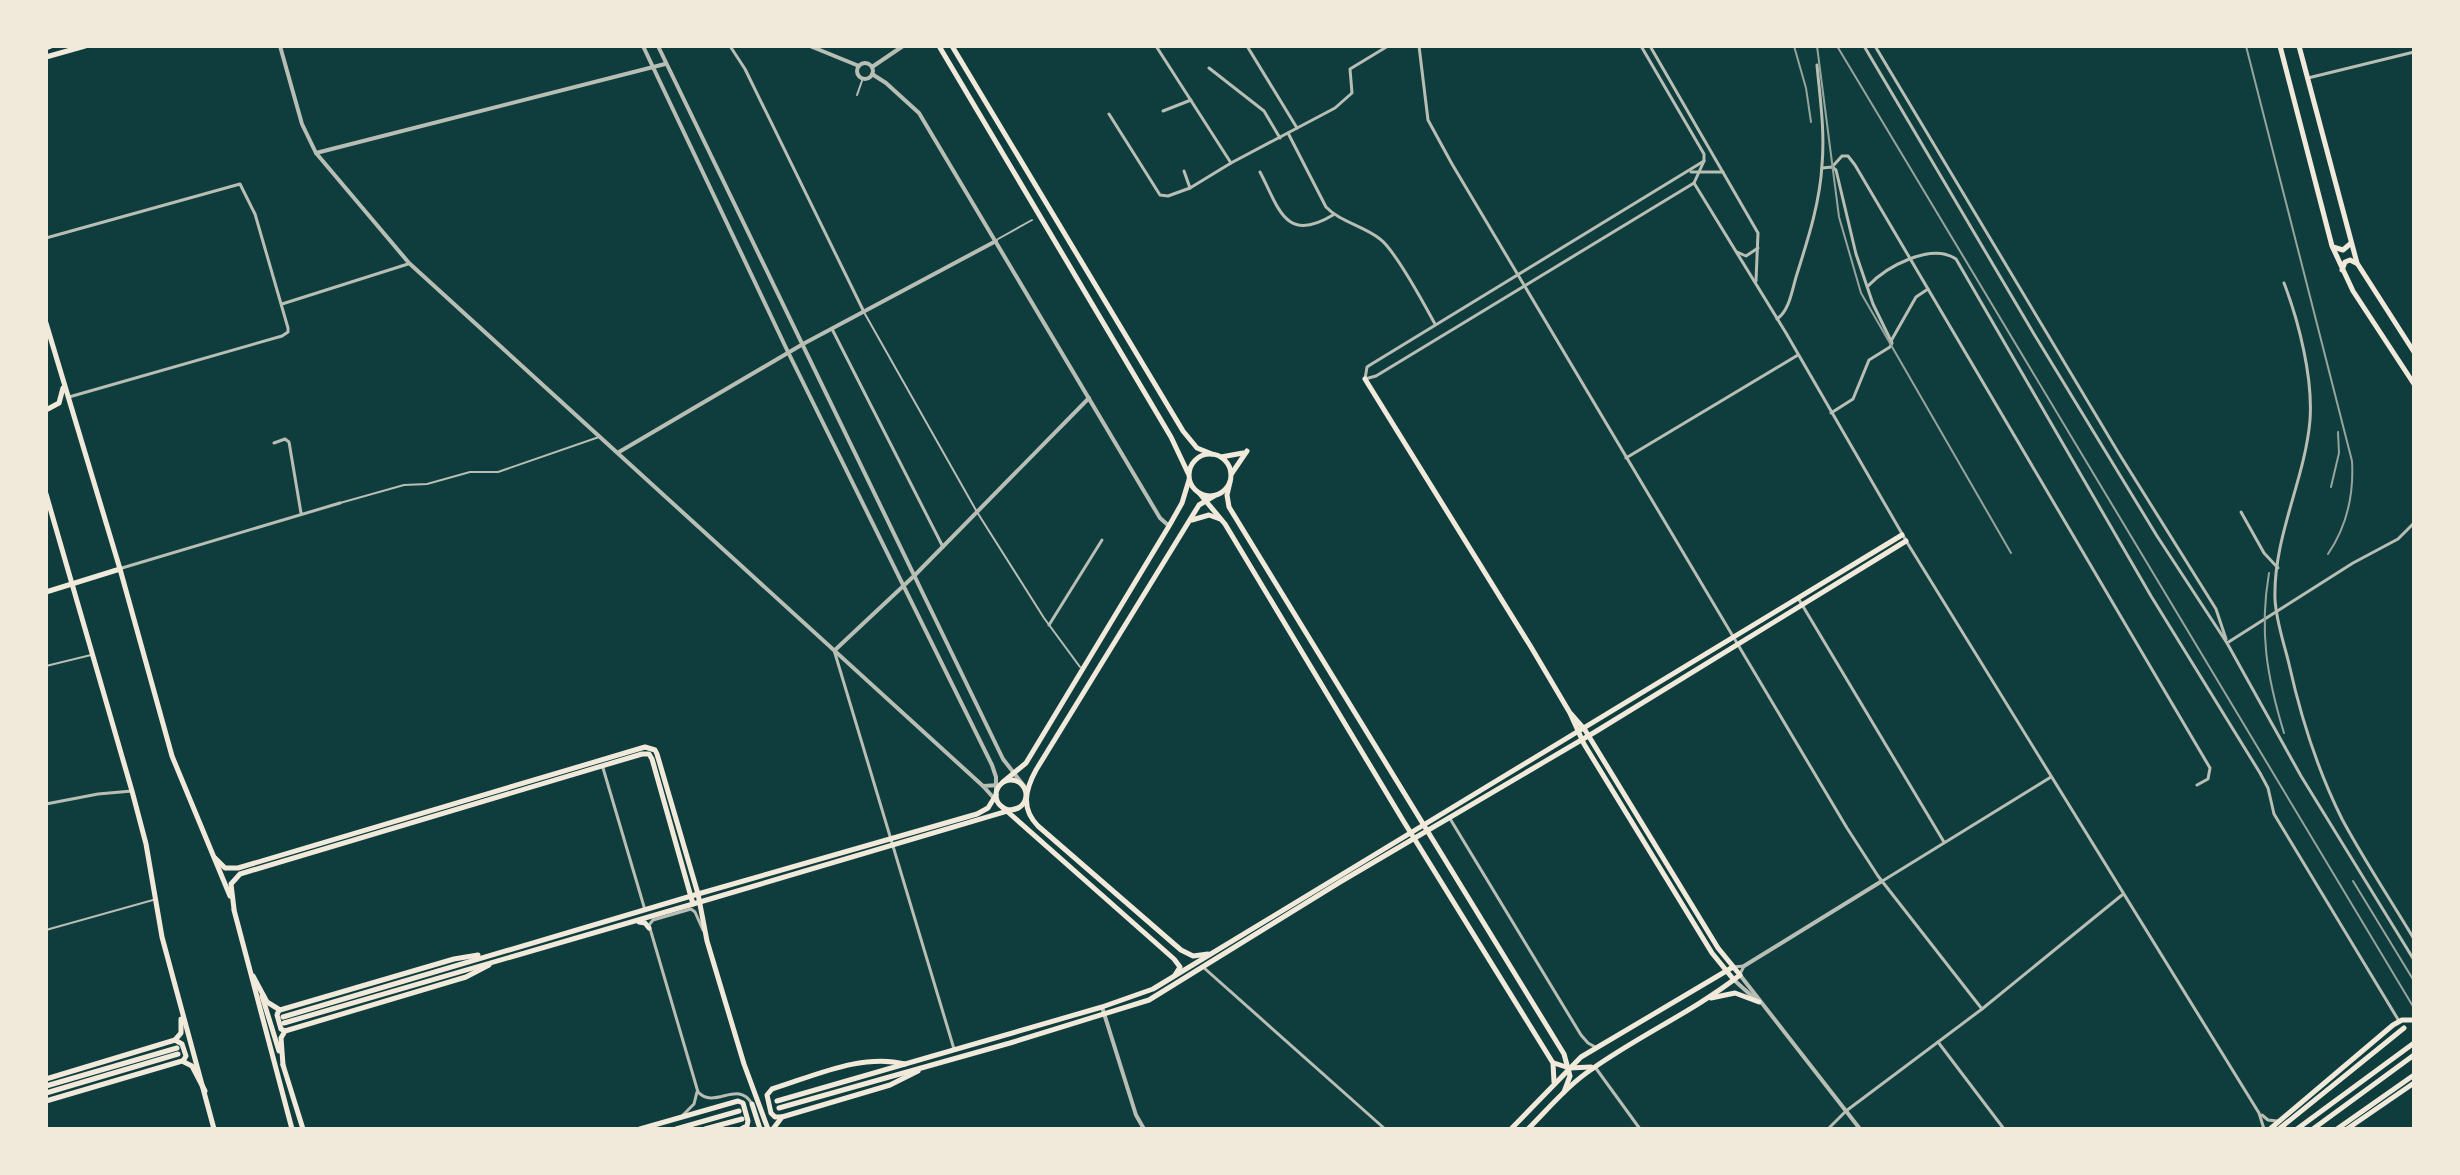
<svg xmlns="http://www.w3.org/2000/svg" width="2460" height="1175" font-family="Inter,sans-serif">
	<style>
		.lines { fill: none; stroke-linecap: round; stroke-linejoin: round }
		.service { stroke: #b8beb3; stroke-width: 2 }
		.pedestrian { stroke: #b8beb3; stroke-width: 2 }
		.minor { stroke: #b8beb3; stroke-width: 3 }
		.tertiary { stroke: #b8beb3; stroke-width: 4 }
		.secondary { stroke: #f1e9da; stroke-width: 5 }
		.primary { stroke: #f1e9da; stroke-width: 5 }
		.trunk { stroke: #f1e9da; stroke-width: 5 }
		.rail { stroke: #97a49c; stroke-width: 2 }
	</style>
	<rect width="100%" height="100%" fill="#0f3d3e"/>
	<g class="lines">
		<g class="service">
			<path d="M 857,95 L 863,78"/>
			<path d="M 865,314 L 977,512 L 1044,618 L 1080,667"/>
			<path d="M 340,503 L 404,485 L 427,484 L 470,472 L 498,472 L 599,437"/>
			<path d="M 46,666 L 91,655"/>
			<path d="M 46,930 L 153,900"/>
		</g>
		<path class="pedestrian" d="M 998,239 L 1032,220"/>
		<g class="minor">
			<path d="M 730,46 L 745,69 L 864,312"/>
			<path d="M 1156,46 L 1231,163"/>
			<path d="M 1247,46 L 1297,128"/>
			<path d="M 1419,46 L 1428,120 L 1452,164 L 1847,828 L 1878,876 L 1982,1009"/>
			<path d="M 1641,46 L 1704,154 L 1704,161 L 1694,183"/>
			<path d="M 1650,46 L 1758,233 L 1756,281"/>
			<path d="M 1864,46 L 2034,334 L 2157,536 L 2227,643 L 2301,776 L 2414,960"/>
			<path d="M 1875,46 L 2118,452 L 2216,609 L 2226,639"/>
			<path d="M 1209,68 L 1264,111 L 1280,138"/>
			<path d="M 2308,78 L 2414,52"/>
			<path d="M 1163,111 L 1191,100"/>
			<path d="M 1109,114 L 1160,195 L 1168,196 L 1190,188 L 1231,163 L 1335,108 L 1352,93 L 1350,69 L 1388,46"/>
			<path d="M 1288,133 L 1326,207 C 1340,222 1364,226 1380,239 C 1396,251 1424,304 1435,324"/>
			<path d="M 1832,167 L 1842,156 L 1848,156 L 1855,165 L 2210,768 L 2208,779 L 2197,785"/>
			<path d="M 1822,168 L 1832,167 L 1836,170 L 1856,254 L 1873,304 L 1892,343 L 1890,347 L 1869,360 L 1853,399 L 1831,413"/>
			<path d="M 1184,171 L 1190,188"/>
			<path d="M 1260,172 C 1279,208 1285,244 1333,215"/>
			<path d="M 1691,172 L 1723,172"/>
			<path d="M 1694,183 L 1786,333 L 1908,544 L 2259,1113 L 2264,1129"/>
			<path d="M 1694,183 L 1376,376 L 1365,379 L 1367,367 L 1370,365 L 1704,161"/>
			<path d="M 46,238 L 240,184 L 255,214 L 288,328 L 288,332 L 282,336 L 69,397"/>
			<path d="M 1737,252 L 1746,256 L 1758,248"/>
			<path d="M 2284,283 C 2299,322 2313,378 2310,420 C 2305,480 2273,537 2275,599 C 2276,621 2284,643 2289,664 C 2301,718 2317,769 2342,819 C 2364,860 2390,899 2414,939"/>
			<path d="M 1868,286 C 1886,267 1931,242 1956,259 L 2151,596 L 2260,773 L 2268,788 L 2274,814 L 2399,1021"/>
			<path d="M 282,304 L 408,264"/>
			<path d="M 1777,319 C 1790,310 1792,289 1797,274 C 1808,239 1820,202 1822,165 C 1825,131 1820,98 1817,65"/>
			<path d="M 832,329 L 943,547"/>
			<path d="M 1891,341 L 1916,297 L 1928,289"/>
			<path d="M 274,443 L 285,439 L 289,442 L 301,513"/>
			<path d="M 1626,458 L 1798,355"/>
			<path d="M 2241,512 L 2264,553 L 2278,568"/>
			<path d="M 122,568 L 340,503"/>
			<path d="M 1798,598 L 1944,842"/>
			<path d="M 1049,625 L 1102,540"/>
			<path d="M 2227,643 L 2353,563 L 2398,539 L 2414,523"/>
			<path d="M 834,650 L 954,1049"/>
			<path d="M 603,768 L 645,910"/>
			<path d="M 46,804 L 98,794 L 132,791"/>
			<path d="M 1449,817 L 1581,1035 L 1588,1043 L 1597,1048"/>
			<path d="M 1884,880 L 2051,777"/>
			<path d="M 703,930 L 695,912 L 691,909 L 653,920 L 649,925 L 698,1092 C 715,1110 738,1079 752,1104"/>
			<path d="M 1203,967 L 1385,1129"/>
			<path d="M 1733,967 L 1744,966 L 1740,974"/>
			<path d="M 1938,1042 L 2004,1129"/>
			<path d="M 1595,1067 L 1640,1129"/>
			<path d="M 683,1115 L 694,1104 L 697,1092"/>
			<path d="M 2262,1115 L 2268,1120 L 2277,1121"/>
			<path d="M 1828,1129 L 1846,1111 L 1982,1009 L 2122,895"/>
		</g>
		<g class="tertiary">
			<path d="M 280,46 L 302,124 L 316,153 L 409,263 L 983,786"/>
			<path d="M 643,46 L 788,352 L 992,765 L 996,777 L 996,795"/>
			<path d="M 658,46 L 1003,759 L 1024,786"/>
			<path d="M 810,46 L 859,66"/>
			<circle cx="865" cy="71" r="8"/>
			<path d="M 872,67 L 903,46"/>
			<path d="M 872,74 L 886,83 L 919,113 L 1160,518 L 1169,526"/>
			<path d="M 316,153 L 665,64"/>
			<path d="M 619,452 L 803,344 L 996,241"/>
			<path d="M 835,650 L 915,575 L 1089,398"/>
			<path d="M 1000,785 L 983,786 L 1000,805"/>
			<path d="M 1744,966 L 1882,881"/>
			<path d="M 1740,975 L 1860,1129"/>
			<path d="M 1734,980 L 1754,998"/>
			<path d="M 1102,1007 L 1136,1115 L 1144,1129"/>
		</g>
		<g class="secondary">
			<path d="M 939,46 L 1171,437 L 1188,473"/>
			<path d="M 952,46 L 1183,431 L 1197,448 L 1212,454"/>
			<path d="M 2280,46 L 2332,246 L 2353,291 L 2414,384"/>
			<path d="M 2299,46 L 2357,263 L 2414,352"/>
			<path d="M 46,57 L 85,46"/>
			<path d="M 2333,247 L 2343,250 L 2350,244"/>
			<path d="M 2342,270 L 2345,262 L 2350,260 L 2356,263"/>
			<path d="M 46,323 L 120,569 L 172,756 L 230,896"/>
			<path d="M 1365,379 L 1531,647 L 1570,713 L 1584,744 L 1712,953 L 1734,980"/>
			<path d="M 46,410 L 59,403 L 63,388"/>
			<circle cx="1210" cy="475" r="21"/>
			<path d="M 1221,457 L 1243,453"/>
			<path d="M 1232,473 L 1247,451"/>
			<path d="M 1230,482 L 1227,495 L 1229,507 L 1564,1054 L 1570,1076 L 1564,1092"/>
			<path d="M 46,494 L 132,791 L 146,844 L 162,937 L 214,1129"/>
			<path d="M 1200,494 L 1225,524 L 1404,822 L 1553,1063 L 1554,1082"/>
			<path d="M 1192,520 L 1209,515 L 1220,519"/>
			<path d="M 46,592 L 120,569"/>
			<circle cx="1011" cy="795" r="15"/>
			<path d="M 1003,782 L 1026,763 L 1169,526 L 1182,503 L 1189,480"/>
			<path d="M 1000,805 L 1174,959 L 1180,967 L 1175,975"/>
			<path d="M 215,858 L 225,868 L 238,868 L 645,747 L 655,750 L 657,754 L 698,894 L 977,814 L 988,808 L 996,795"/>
			<path d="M 234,909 L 231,884 L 240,874 L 642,754 L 649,754 L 652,759 L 693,904 L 1018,808"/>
			<path d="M 234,910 L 292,1129"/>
			<path d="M 1208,954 L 1193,956 L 1181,950 L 1038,826 C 1021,809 1025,790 1036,770 L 1199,505 L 1214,496"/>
			<path d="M 262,996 L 279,1051"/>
			<path d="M 1711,998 L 1735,993 L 1759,1002"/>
			<path d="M 1554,1063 L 1569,1068 L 1591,1067"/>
			<path d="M 283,1065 L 281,1038 L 285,1031 L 466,977 L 489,965"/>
			<path d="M 283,1065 L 303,1129"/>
			<path d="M 46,1079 L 175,1040 L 181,1033 L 181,1019"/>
			<path d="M 1511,1129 L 1581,1057 L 1733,967"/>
			<path d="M 1528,1129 C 1549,1108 1568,1085 1592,1069 C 1640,1035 1694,1011 1740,975 L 1718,948 L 1585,730 L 1571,714"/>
			<path d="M 2270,1129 L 2393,1025 L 2402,1020 L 2414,1020"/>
			<path d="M 2279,1129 L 2404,1028"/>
			<path d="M 2337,1129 L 2414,1075"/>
			<path d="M 2347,1129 L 2414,1083"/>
		</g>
		<g class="primary">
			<path d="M 46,48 L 51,46"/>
			<path d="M 639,922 L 645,923 L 649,928"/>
			<path d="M 253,976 L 267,1002 L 280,1010 L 454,959 L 478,955"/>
			<path d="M 279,1010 L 277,1015 L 281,1029 L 285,1031"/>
			<path d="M 283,1017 L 698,894 L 707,941 L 744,1064 L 768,1129"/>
			<path d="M 284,1023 L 693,904"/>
			<path d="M 175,1040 L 182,1044 L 186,1056 L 183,1061"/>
			<path d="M 905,1064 C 862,1053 814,1076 772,1089 L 767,1095 L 771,1113 L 775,1117 L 782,1117 L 890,1085 L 918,1071"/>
			<path d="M 46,1086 L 177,1048"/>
			<path d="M 46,1093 L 178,1054"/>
			<path d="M 46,1101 L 182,1061 L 192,1066 L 205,1091"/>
			<path d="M 777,1101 L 1102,1007 L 1153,989 L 1902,535"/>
			<path d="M 752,1104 L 760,1129"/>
			<path d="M 779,1108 L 1010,1043 L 1149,1000 L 1340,882 L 1595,732 L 1906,541"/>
			<path d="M 640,1129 L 738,1101 L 743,1103 L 748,1121 L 747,1126 L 741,1129"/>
			<path d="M 676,1129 L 739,1111"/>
			<path d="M 705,1129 L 742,1119"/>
			<path d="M 773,1129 L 782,1117"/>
		</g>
		<g class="trunk">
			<path d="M 2297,1129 L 2414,1043"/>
			<path d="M 2313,1129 L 2414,1055"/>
		</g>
		<g class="rail">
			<path d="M 1794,46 L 1806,88 L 1811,122"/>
			<path d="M 1817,46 L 1839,217 L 1861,293 L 2011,553"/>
			<path d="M 1837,46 L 2414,1008"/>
			<path d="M 2246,46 L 2352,461 C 2354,495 2347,526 2328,554"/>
			<path d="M 2331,487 L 2339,453 L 2338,432"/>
			<path d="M 2269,573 C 2259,632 2267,677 2284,733"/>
			<path d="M 2353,881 L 2414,981"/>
		</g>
	</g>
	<rect width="2460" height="1175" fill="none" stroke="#f1e9da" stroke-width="96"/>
</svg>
